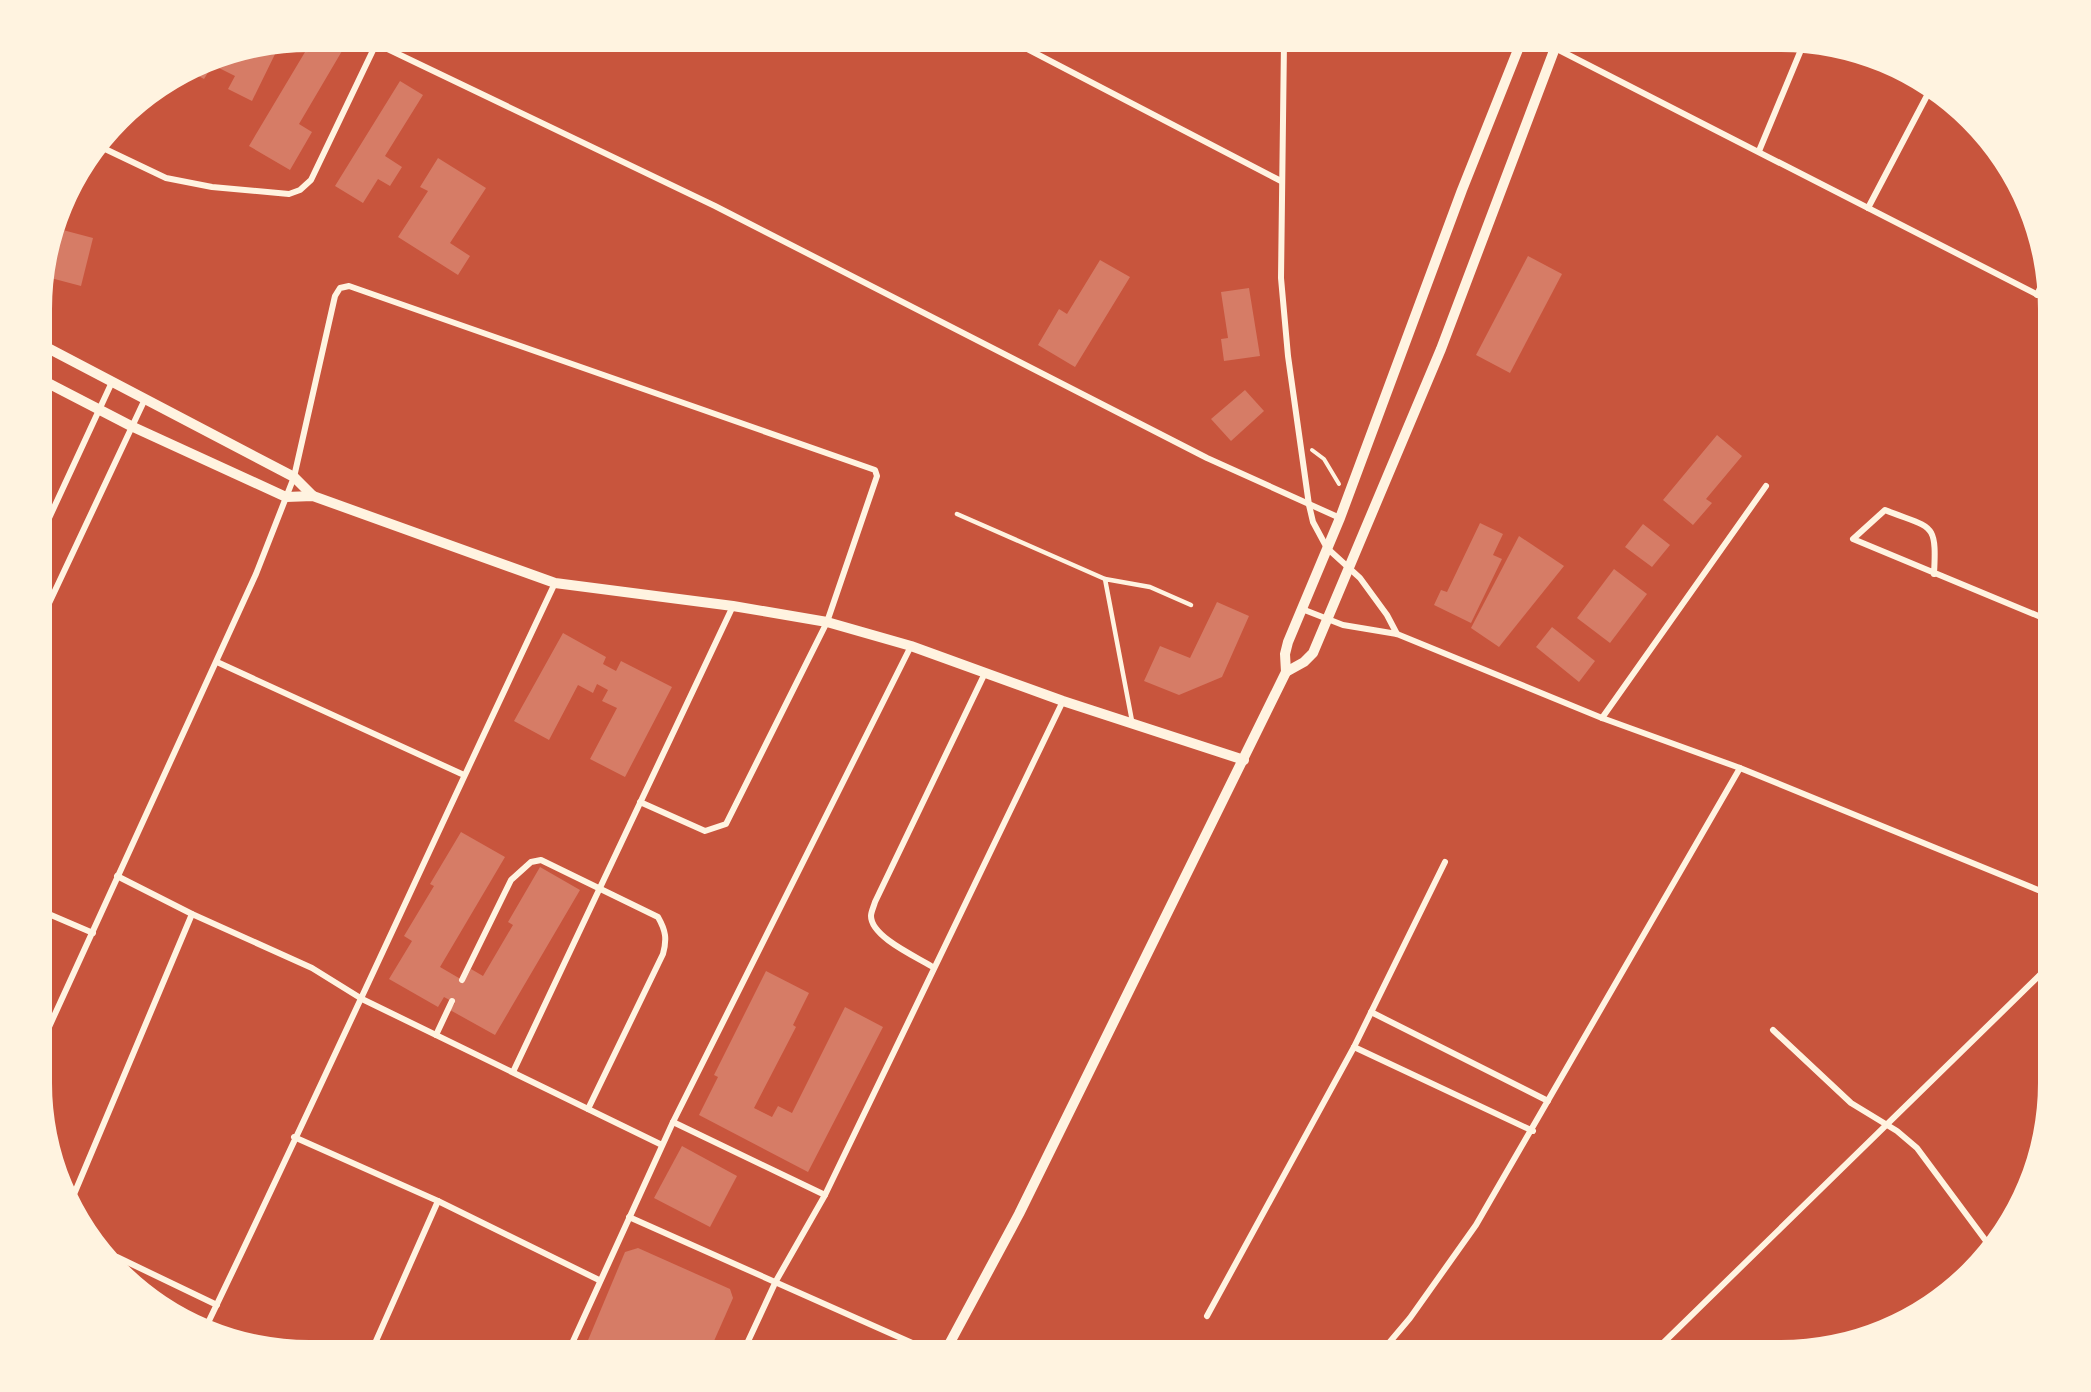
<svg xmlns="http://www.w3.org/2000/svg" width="2091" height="1392" font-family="'IBM Plex Sans',sans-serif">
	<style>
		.building { fill: #d67c66 }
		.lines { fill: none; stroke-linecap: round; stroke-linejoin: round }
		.path { stroke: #fff3e0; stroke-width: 4 }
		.service { stroke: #fff3e0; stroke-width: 4.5 }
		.minor { stroke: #fff3e0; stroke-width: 6 }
		.tertiary { stroke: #fff3e0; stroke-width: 10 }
	</style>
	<rect width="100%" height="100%" fill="#c8553d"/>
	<g class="building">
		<path d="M 311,42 L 326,42 L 342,51 L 299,124 L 312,132 L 290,170 L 249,146 Z"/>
		<path d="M 278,48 L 252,101 L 228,89 L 235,76 L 219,68 L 224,59 Z"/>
		<path d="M 215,61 L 204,79 L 191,72 L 208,62 Z"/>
		<path d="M 400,81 L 423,95 L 385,156 L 402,167 L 390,186 L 378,179 L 363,203 L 335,186 Z"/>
		<path d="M 438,158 L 486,188 L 450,243 L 470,256 L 458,275 L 398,237 L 428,191 L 420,187 Z"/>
		<path d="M 59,229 L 93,238 L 81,286 L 47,277 Z"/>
		<path d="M 1528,256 L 1562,274 L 1510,373 L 1476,355 Z"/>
		<path d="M 1100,260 L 1130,277 L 1075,367 L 1038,345 L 1059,309 L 1067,314 Z"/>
		<path d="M 1249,288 L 1260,356 L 1224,361 L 1221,339 L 1228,338 L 1221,292 Z"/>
		<path d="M 1245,390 L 1264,411 L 1231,441 L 1211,419 Z"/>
		<path d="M 1717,435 L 1742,456 L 1706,499 L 1712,503 L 1693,525 L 1663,500 Z"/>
		<path d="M 1480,523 L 1503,534 L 1493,555 L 1502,559 L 1471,623 L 1434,605 L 1441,590 L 1447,592 Z"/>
		<path d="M 1643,524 L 1670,545 L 1652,567 L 1625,547 Z"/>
		<path d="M 1519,536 L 1564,566 L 1499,647 L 1471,628 Z"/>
		<path d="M 1614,569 L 1647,594 L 1610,643 L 1577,618 Z"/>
		<path d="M 1217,602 L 1249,616 L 1222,677 L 1179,695 L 1144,681 L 1160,646 L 1190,658 Z"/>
		<path d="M 1552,627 L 1595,661 L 1579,682 L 1536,647 Z"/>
		<path d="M 563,633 L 606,657 L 603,664 L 616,671 L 621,661 L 672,687 L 625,777 L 590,759 L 617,708 L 602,701 L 608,690 L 597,684 L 593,693 L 578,685 L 549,740 L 514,721 Z"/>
		<path d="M 461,832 L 505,857 L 440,967 L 464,981 L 471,969 L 483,976 L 513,925 L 508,922 L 540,867 L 580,890 L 495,1035 L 450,1010 L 455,1003 L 444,997 L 438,1007 L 389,979 L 412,941 L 404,936 L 434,886 L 430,884 Z"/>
		<path d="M 766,971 L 809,993 L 793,1025 L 796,1027 L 754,1108 L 772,1117 L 778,1106 L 792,1113 L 845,1007 L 883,1027 L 808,1172 L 699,1115 L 718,1077 L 714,1075 Z"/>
		<path d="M 682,1146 L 737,1176 L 710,1227 L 654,1198 Z"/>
		<path d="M 638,1248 L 730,1289 L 733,1298 L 710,1350 L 597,1350 L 586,1345 L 625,1252 Z"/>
	</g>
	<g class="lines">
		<path class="path" d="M 1312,450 L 1324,459 L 1339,484"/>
		<g class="service">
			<path d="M 957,514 L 1105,579"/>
			<path d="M 1132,721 L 1105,579 L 1150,587 L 1191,605"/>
		</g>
		<g class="minor">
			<path d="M 373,42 L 715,206 L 1207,458 L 1340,518"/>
			<path d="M 1014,42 L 1281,181"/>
			<path d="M 1284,42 L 1281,278 L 1288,356 L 1309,505 L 1313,522 L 1327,548 L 1360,578 L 1387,615 L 1397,634"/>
			<path d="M 1555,48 L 2048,300"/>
			<path d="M 103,148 L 166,178 L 212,187 L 289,194 L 300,190 L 311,180 L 376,44"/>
			<path d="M 1759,151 L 1803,45"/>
			<path d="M 1868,208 L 1931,88"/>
			<path d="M 2037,295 L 2044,279"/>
			<path d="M 44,529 L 112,382"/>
			<path d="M 1934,574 C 1937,520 1932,529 1885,510 L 1853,539 L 2048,620"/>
			<path d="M 1302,609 L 1343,625 L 1397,634 L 1602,718 L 1740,768 L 2048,894"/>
			<path d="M 44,614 L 145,399"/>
			<path d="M 217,662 L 464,775"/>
			<path d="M 1602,718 L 1766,486"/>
			<path d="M 117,876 L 192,914 L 312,968 L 362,999 L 662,1145"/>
			<path d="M 44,912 L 93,933"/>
			<path d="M 933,967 C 917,957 871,937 871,916 C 871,912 874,906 875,902 L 985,673"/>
			<path d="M 462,980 L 511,880 L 531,862 L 541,860 L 658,917 C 666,931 667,939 663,954 L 588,1109"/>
			<path d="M 1371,1012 L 1548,1101"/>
			<path d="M 1773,1030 L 1851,1103 L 1897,1131 L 1917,1148 L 1989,1245"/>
			<path d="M 436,1035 L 452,1001"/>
			<path d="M 44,1038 L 256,574 L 294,477 L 335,296 L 340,288 L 349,286 L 875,470 L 877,476 L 827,622 L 726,824 L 705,831 L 640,802"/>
			<path d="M 1354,1047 L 1533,1131"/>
			<path d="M 513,1072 L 733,606"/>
			<path d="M 673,1122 L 825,1195"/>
			<path d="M 294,1137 L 438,1201 L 599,1280"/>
			<path d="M 72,1199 L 192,914"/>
			<path d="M 629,1217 L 928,1350"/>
			<path d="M 117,1257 L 217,1305"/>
			<path d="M 1207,1316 L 1354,1047 L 1445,862"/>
			<path d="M 206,1327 C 325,1080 438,830 555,583"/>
			<path d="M 1657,1349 L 2048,967"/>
			<path d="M 372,1350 L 438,1201"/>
			<path d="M 569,1350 L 673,1122 L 911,646"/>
			<path d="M 744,1350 L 776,1281 L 825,1195 L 1063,701"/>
			<path d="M 1383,1350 L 1410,1318 L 1476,1225 L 1740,768"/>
		</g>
		<g class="tertiary">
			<path d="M 44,346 L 294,477 L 313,496"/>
			<path d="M 44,381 L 131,426 L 286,497 L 313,496 L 555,583 L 733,606 L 827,622 L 911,646 L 1063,701 L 1244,760"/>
			<path d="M 1286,672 L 1304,662 L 1313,653 L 1441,349 L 1555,48 L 1546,42"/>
			<path d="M 946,1350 L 1019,1214 L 1286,672 L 1285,654 L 1288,642 L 1340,518 L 1462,190 L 1521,42"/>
		</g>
	</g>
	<path d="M0 0H2091V1392H0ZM309 52H1781A257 257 0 0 1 2038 309V1083A257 257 0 0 1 1781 1340H309A257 257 0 0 1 52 1083V309A257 257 0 0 1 309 52Z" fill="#fff3e0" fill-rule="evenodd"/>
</svg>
